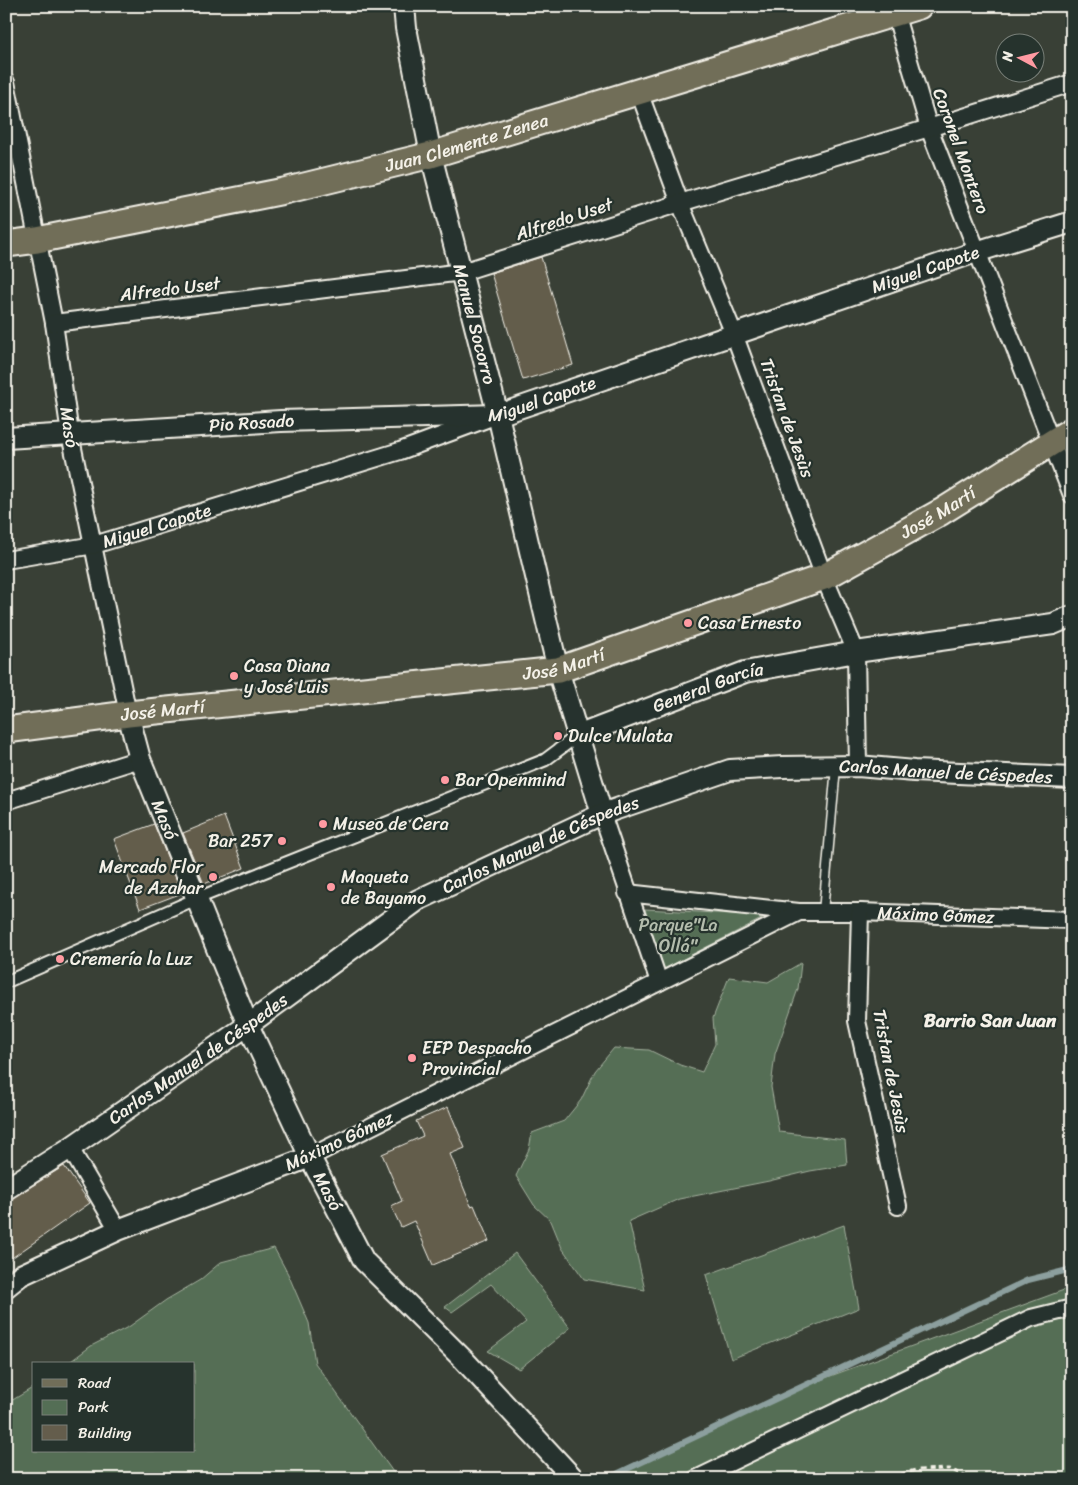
<svg xmlns="http://www.w3.org/2000/svg" width="1078" height="1485" font-family="Sriracha,sans-serif">
	<style>
		.green { fill: #546e55; stroke: #a4b09e }
		.lines { fill: none; stroke-linecap: round; stroke-linejoin: round }
		.stream { stroke: #8c9f9e; stroke-width: 6 }
		.building { fill: #645d4c; stroke: #f4f1e8 }
		.service-casing { stroke: #f4f1e8; stroke-width: 11 }
		.pedestrian-casing { stroke: #f4f1e8; stroke-width: 15 }
		.minor-casing { stroke: #f4f1e8; stroke-width: 20 }
		.tertiary-casing { stroke: #f4f1e8; stroke-width: 24 }
		.primary-casing { stroke: #f4f1e8; stroke-width: 29 }
		.path { stroke: #f4f1e8; stroke-width: 3; stroke-dasharray: 5 4; stroke-linecap: butt }
		.service { stroke: #26332d; stroke-width: 8 }
		.pedestrian { stroke: #26332d; stroke-width: 11 }
		.minor { stroke: #26332d; stroke-width: 16 }
		.tertiary { stroke: #26332d; stroke-width: 20 }
		.primary { stroke: #716e59; stroke-width: 25 }
		.poi-dot { fill: #ff9aa2; stroke: #26332d; stroke-width: 2 }
		.labels { text-anchor: middle; stroke-width: 4.5; stroke-linejoin: round; paint-order: stroke }
		.street-label { font-size: 18px; fill: #f4f1e8; stroke: #26332d }
		.poi-label { font-size: 18px; fill: #f4f1e8; stroke: #26332d; text-anchor: start }
		.park-label { font-size: 18px; fill: #b4bdad; stroke: #26332d }
		.neighbourhood-label { font-size: 19px; font-weight: bold; fill: #f4f1e8; stroke: #26332d }
	</style>
	<rect width="100%" height="100%" fill="#394036"/>
	<filter id="ink" filterUnits="userSpaceOnUse"><feTurbulence type="fractalNoise" baseFrequency=".02" numOctaves="2"/><feDisplacementMap in="SourceGraphic" scale="10" xChannelSelector="R" yChannelSelector="G"/><feConvolveMatrix kernelMatrix="1 2 1 2 8 2 1 2 1" color-interpolation-filters="sRGB"/></filter>
	<g filter="url(#ink)">
		<g class="green">
			<path d="M 645,909 L 767,916 L 662,970 Z"/>
			<path d="M 801,963 L 798,989 L 775,1054 L 771,1087 L 779,1132 L 845,1140 L 847,1165 L 810,1171 L 769,1181 L 679,1199 L 629,1221 L 645,1290 L 584,1279 L 562,1248 L 551,1221 L 534,1205 L 516,1176 L 529,1149 L 532,1133 L 564,1121 L 581,1100 L 595,1071 L 614,1048 L 649,1050 L 680,1065 L 702,1072 L 715,1044 L 713,1018 L 729,977 L 768,982 Z"/>
			<path d="M 844,1225 L 859,1308 L 731,1359 L 706,1275 Z"/>
			<path d="M 274,1248 L 288,1274 L 309,1323 L 315,1363 L 398,1479 L 6,1479 L 6,1404 L 34,1387 L 34,1451 L 194,1451 L 194,1364 L 67,1364 L 91,1346 L 130,1326 L 166,1300 L 200,1280 L 221,1262 Z"/>
			<path d="M 515,1253 L 570,1328 L 519,1369 L 488,1351 L 526,1322 L 491,1284 L 452,1312 L 445,1307 Z"/>
			<path d="M 1072,1287 L 1072,1479 L 606,1479 L 798,1388 Z"/>
		</g>
		<g class="lines">
			<path class="stream" d="M 606,1479 L 1028,1280 L 1072,1269"/>
		</g>
		<g class="building">
			<path d="M 541,257 L 573,365 L 523,380 L 491,273 Z"/>
			<path d="M 224,816 L 244,868 L 204,884 L 183,833 Z"/>
			<path d="M 154,824 L 182,893 L 140,909 L 114,839 Z"/>
			<path d="M 448,1107 L 465,1148 L 450,1154 L 471,1206 L 474,1205 L 489,1241 L 433,1265 L 414,1221 L 401,1227 L 391,1206 L 402,1201 L 382,1154 L 423,1136 L 416,1121 Z"/>
			<path d="M 64,1166 L 90,1203 L 6,1262 L 6,1202 Z"/>
		</g>
		<g class="lines">
			<defs>
				<path id="service" d="M 823,912 L 836,767"/>
				<path id="pedestrian" d="M 6,982 L 198,898 L 545,760 L 577,736"/>
				<g id="minor">
					<path d="M 895,13 L 929,128 L 1072,495"/>
					<path id="s1" d="M 6,82 L 54,323 L 70,434 L 128,714"/>
					<path d="M 639,92 L 680,203 L 734,334 L 824,577 L 856,652 L 858,766"/>
					<path d="M 54,323 L 462,272 L 680,203 L 929,128 L 1072,83"/>
					<path id="s2" d="M 6,560 L 94,545 L 400,451 L 489,418"/>
					<path d="M 6,801 L 140,759"/>
					<path d="M 602,814 L 659,982"/>
					<path id="s3" d="M 627,893 L 799,912 L 860,912 L 1072,920"/>
					<path d="M 860,912 L 857,1021 L 898,1206"/>
					<path d="M 70,1148 L 118,1230"/>
					<path d="M 310,1157 L 799,912"/>
					<path d="M 696,1479 L 1031,1318 L 1072,1308"/>
				</g>
				<g id="tertiary">
					<path id="s4" d="M 404,6 L 406,28 L 431,155 L 498,415 L 558,670 L 602,814"/>
					<path id="s5" d="M 6,438 L 281,421 L 498,415 L 976,252 L 1072,222"/>
					<path id="s6" d="M 128,714 L 140,759 L 248,1025 L 310,1157 L 364,1261 L 464,1360 L 574,1479"/>
					<path id="s7" d="M 577,736 L 745,672 L 856,652 L 1053,624 L 1072,616"/>
					<path id="s8" d="M 6,1189 L 70,1148 L 248,1025 L 418,900 L 602,814 L 730,770 L 782,767 L 858,766 L 914,771 L 1072,778"/>
					<path d="M 6,1287 L 21,1275 L 118,1230 L 310,1157"/>
				</g>
				<g id="primary">
					<path id="s9" d="M 6,244 L 37,240 L 284,191 L 431,155 L 919,6"/>
					<path id="s10" d="M 6,730 L 128,714 L 558,670 L 824,577 L 941,512 L 1072,430"/>
				</g>
			</defs>
			<use href="#service" class="service-casing"/>
			<use href="#pedestrian" class="pedestrian-casing"/>
			<use href="#minor" class="minor-casing"/>
			<use href="#tertiary" class="tertiary-casing"/>
			<use href="#primary" class="primary-casing"/>
			<path class="path" d="M 884,1479 L 915,1470 L 950,1469 L 971,1479"/>
			<use href="#service" class="service"/>
			<use href="#pedestrian" class="pedestrian"/>
			<use href="#minor" class="minor"/>
			<use href="#tertiary" class="tertiary"/>
			<use href="#primary" class="primary"/>
		</g>
	</g>
	<g class="poi-dot">
		<circle cx="688" cy="623" r="5"/>
		<circle cx="234" cy="676" r="5"/>
		<circle cx="558" cy="736" r="5"/>
		<circle cx="445" cy="780" r="5"/>
		<circle cx="323" cy="824" r="5"/>
		<circle cx="282" cy="841" r="5"/>
		<circle cx="213" cy="877" r="5"/>
		<circle cx="331" cy="887" r="5"/>
		<circle cx="60" cy="959" r="5"/>
		<circle cx="412" cy="1058" r="5"/>
	</g>
	<g class="labels">
		<g class="street-label">
			<text dy="6" stroke="none"><textPath href="#s9" startOffset="472">Juan Clemente Zenea</textPath></text>
			<text transform="translate(961 151) rotate(70)" y="6">Coronel Montero</text>
			<text transform="translate(564 219) rotate(-18)" y="6">Alfredo Uset</text>
			<text dy="6" stroke="none"><textPath href="#s5" startOffset="944">Miguel Capote</textPath></text>
			<text transform="translate(170 289) rotate(-7)" y="6">Alfredo Uset</text>
			<text dy="6" stroke="none"><textPath href="#s4" startOffset="326">Manuel Socorro</textPath></text>
			<text dy="6" stroke="none"><textPath href="#s5" startOffset="539">Miguel Capote</textPath></text>
			<text transform="translate(787 418) rotate(70)" y="6">Tristan de Jesùs</text>
			<text dy="6" stroke="none"><textPath href="#s5" startOffset="246">Pio Rosado</textPath></text>
			<text dy="6" stroke="none"><textPath href="#s1" startOffset="351">Masó</textPath></text>
			<text dy="6" stroke="none"><textPath href="#s10" startOffset="968">José Martí</textPath></text>
			<text dy="6" stroke="none"><textPath href="#s2" startOffset="155">Miguel Capote</textPath></text>
			<text dy="6" stroke="none"><textPath href="#s10" startOffset="562">José Martí</textPath></text>
			<text dy="6" stroke="none"><textPath href="#s7" startOffset="140">General García</textPath></text>
			<text dy="6" stroke="none"><textPath href="#s10" startOffset="158">José Martí</textPath></text>
			<text dy="6" stroke="none"><textPath href="#s8" startOffset="1058">Carlos Manuel de Céspedes</textPath></text>
			<text dy="6" stroke="none"><textPath href="#s6" startOffset="112">Masó</textPath></text>
			<text dy="6" stroke="none"><textPath href="#s8" startOffset="638">Carlos Manuel de Céspedes</textPath></text>
			<text dy="6" stroke="none"><textPath href="#s3" startOffset="310">Máximo Gómez</textPath></text>
			<text dy="6" stroke="none"><textPath href="#s8" startOffset="232">Carlos Manuel de Céspedes</textPath></text>
			<text transform="translate(891 1071) rotate(79)" y="6">Tristan de Jesùs</text>
			<text transform="translate(339 1141) rotate(-25)" y="6">Máximo Gómez</text>
			<text dy="6" stroke="none"><textPath href="#s6" startOffset="518">Masó</textPath></text>
		</g>
		<g class="poi-label">
			<text x="698" y="629">Casa Ernesto</text>
			<text x="244" y="672">Casa Diana<tspan x="244" dy="21">y José Luis</tspan></text>
			<text x="568" y="742">Dulce Mulata</text>
			<text x="455" y="786">Bar Openmind</text>
			<text x="333" y="830">Museo de Cera</text>
			<text x="272" y="847" text-anchor="end">Bar 257</text>
			<text x="203" y="873" text-anchor="end">Mercado Flor<tspan x="203" dy="21">de Azahar</tspan></text>
			<text x="341" y="883">Maqueta<tspan x="341" dy="21">de Bayamo</tspan></text>
			<text x="70" y="965">Cremería la Luz</text>
			<text x="422" y="1054">EEP Despacho<tspan x="422" dy="21">Provincial</tspan></text>
		</g>
		<g class="park-label">
			<text x="678" y="931">Parque"La<tspan x="678" dy="21">Ollá"</tspan></text>
		</g>
		<g class="neighbourhood-label">
			<text x="990" y="1027">Barrio San Juan</text>
		</g>
	</g>
	<rect width="1078" height="1485" fill="none" stroke="#26332d" stroke-width="25"/>
	<rect x="12" y="12" width="1053" height="1460" fill="none" stroke="#f4f1e8" stroke-width="2" filter="url(#ink)"/>
	<rect x="32" y="1362" width="162" height="90" fill="#26332d" stroke="#787f78"/>
	<rect x="42" y="1379" width="25" height="8" fill="#716e59" stroke="#787f78"/>
	<text x="78" y="1388" font-size="15" fill="#f4f1e8">Road</text>
	<rect x="42" y="1400" width="25" height="15" fill="#546e55" stroke="#787f78"/>
	<text x="78" y="1412" font-size="15" fill="#f4f1e8">Park</text>
	<rect x="42" y="1425" width="25" height="15" fill="#645d4c" stroke="#787f78"/>
	<text x="78" y="1438" font-size="15" fill="#f4f1e8">Building</text>
	<g transform="translate(1020 58) rotate(277)"><circle r="24" fill="#26332d" stroke="#787f78"/>
	<path d="M0-4L9 19L0 12L-9 19Z" fill="#ff9aa2"/>
	<text y="-8" font-size="14" font-weight="bold" text-anchor="middle" fill="#f4f1e8">N</text>
	</g>
</svg>
